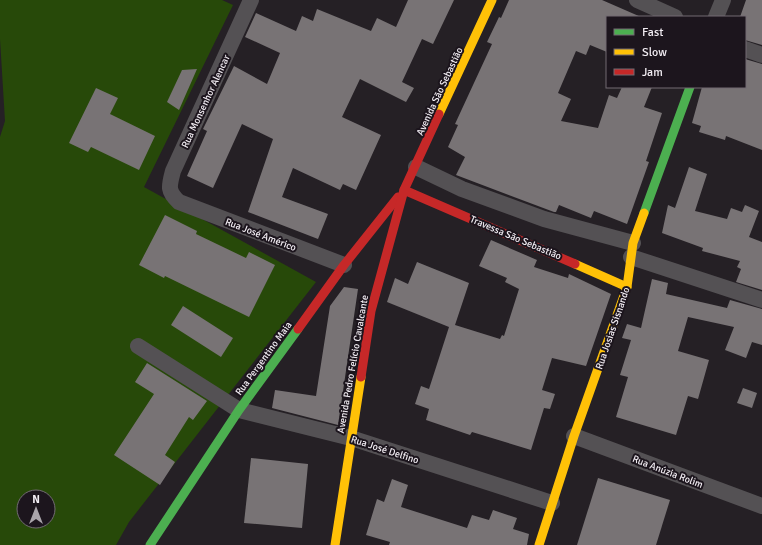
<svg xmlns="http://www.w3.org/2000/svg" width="762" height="545" font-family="Signika,sans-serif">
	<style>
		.green { fill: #274909; fill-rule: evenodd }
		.building { fill: #787375 }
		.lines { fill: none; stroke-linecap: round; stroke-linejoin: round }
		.street { stroke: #545154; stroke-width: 16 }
		.fast { stroke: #4caf50; stroke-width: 9 }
		.slow { stroke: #ffc107; stroke-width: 9 }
		.jam { stroke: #c62828; stroke-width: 9 }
		.labels { text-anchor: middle; stroke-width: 4; stroke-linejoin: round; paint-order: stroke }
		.street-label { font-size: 10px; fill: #f2edf3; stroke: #1c151d }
	</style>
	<rect width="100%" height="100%" fill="#252025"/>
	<path class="green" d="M 0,0 L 222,0 L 233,5 L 144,187 L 316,282 L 129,522 L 116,545 L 0,545 L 0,137 L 5,121 L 0,39 ZM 24,497 L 48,497 L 48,521 L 24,521 Z"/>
	<g class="building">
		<path d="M 408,0 L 454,0 L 433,44 L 422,39 L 402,82 L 414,88 L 406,102 L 360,79 L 342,117 L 381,135 L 356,190 L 343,184 L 340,190 L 293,168 L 282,197 L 328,214 L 318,239 L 248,212 L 273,139 L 242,124 L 213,188 L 187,176 L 207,131 L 203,129 L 234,66 L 267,84 L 280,53 L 245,37 L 256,13 L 296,31 L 302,16 L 313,21 L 317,9 L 371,31 L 377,18 L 396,27 Z"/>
		<path d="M 509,0 L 602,0 L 641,17 L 607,17 L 607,52 L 590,45 L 586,55 L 576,51 L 558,93 L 571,99 L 561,121 L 598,128 L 609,95 L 617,98 L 622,87 L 652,87 L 644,107 L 662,113 L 646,161 L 649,162 L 627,224 L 594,211 L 591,218 L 559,205 L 556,212 L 554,212 L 456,175 L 465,157 L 448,147 L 458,125 L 455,124 L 492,44 L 487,42 L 499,17 L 501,18 Z"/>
		<path d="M 746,0 L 762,0 L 762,45 L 745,40 L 745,17 L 740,17 Z"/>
		<path d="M 745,59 L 762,64 L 762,150 L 726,136 L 725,140 L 699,132 L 701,126 L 692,123 L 702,87 L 745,87 Z"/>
		<path d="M 197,69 L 179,110 L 167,102 L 182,70 Z"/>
		<path d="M 96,88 L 118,98 L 110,114 L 155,136 L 139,170 L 91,147 L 88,152 L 69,143 Z"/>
		<path d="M 689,167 L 707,174 L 695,211 L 727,219 L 731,208 L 742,212 L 745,205 L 759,211 L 749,237 L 762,242 L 762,290 L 736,282 L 741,269 L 737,267 L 740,261 L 702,251 L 703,248 L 662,233 L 668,205 L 675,208 Z"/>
		<path d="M 165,215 L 197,231 L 196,234 L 246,258 L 249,252 L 275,265 L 249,317 L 165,276 L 164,278 L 139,265 Z"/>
		<path d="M 491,240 L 537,260 L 534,267 L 568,278 L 569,274 L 611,294 L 586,366 L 552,358 L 542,390 L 555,394 L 550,409 L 544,408 L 531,450 L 472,432 L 470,435 L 426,420 L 429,409 L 415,404 L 421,386 L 429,389 L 449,327 L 387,302 L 395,278 L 408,284 L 417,262 L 469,283 L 455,325 L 500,339 L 502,335 L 504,336 L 519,289 L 505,282 L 507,278 L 479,266 Z"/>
		<path d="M 652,279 L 668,283 L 666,294 L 727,308 L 730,300 L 762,309 L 762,345 L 752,342 L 746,358 L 725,350 L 734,327 L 688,317 L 678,351 L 709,360 L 698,399 L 688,396 L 676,435 L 616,417 L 628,377 L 620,375 L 631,340 L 622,338 L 627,324 L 641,328 Z"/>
		<path d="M 344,287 L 358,289 L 338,425 L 272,408 L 275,390 L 316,396 L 330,306 Z"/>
		<path d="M 183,306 L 233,338 L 221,357 L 171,325 Z"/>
		<path d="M 147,363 L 207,401 L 193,420 L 189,417 L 165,455 L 175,462 L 160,485 L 114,455 L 154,394 L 135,382 Z"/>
		<path d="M 743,388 L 757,393 L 752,408 L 737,403 Z"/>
		<path d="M 251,458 L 308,464 L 302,528 L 244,523 Z"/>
		<path d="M 598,478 L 670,500 L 656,545 L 577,545 Z"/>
		<path d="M 392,479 L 408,485 L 401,507 L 467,528 L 472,515 L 489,520 L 493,510 L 517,518 L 513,529 L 529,534 L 527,545 L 389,545 L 390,542 L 366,535 L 377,499 L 384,502 Z"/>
	</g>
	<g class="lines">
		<g class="street">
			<path d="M 251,0 L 173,171 C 169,186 167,191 179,202 L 344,265"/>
			<path d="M 637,0 L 675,17"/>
			<path d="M 716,17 L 723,0"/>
			<path d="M 745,49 L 762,55"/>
			<path d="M 416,167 L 462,189 L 544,219 L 633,243"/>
			<path d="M 631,257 L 762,300"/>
			<path d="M 138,346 L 239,410 L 351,438 L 552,503"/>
			<path d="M 574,436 L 762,506"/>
		</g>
		<g class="fast">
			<path d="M 644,213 L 690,87"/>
			<path d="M 150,545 L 239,410 L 298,329"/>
		</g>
		<g class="slow">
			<path d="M 439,114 L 492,0"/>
			<path d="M 575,264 L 627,287"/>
			<path d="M 335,545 L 361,377"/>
			<path d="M 539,545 L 574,436 L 627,287 L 633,243 L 644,213"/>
		</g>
		<g class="jam">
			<path d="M 404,190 L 575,264"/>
			<path d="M 298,329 L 344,265 L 398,197"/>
			<path d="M 361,377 L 371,311 L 404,190 L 439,114"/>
		</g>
	</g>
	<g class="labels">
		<g class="street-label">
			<text transform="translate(439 91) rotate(-65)" y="4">Avenida São Sebastião</text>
			<text transform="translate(205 101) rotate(-65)" y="4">Rua Monsenhor Alencar</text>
			<text transform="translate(261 234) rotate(21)" y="4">Rua José Américo</text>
			<text transform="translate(516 237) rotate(23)" y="4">Travessa São Sebastião</text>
			<text transform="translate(612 328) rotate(-71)" y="4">Rua Josias Sisnando</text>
			<text transform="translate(263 358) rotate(-54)" y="4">Rua Pergentino Maia</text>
			<text transform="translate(352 364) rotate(-80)" y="4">Avenida Pedro Felício Cavalcante</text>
			<text transform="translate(385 449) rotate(18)" y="4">Rua José Delfino</text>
			<text transform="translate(668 471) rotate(21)" y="4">Rua Anúzia Rolim</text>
		</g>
	</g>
	<rect x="606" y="16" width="140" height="72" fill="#1c151d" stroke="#726b73"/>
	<rect x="614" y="29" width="20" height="6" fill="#4caf50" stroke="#726b73"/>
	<text x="642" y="36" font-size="12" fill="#f2edf3">Fast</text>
	<rect x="614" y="49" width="20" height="6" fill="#ffc107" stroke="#726b73"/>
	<text x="642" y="56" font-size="12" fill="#f2edf3">Slow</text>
	<rect x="614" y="69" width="20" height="6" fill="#c62828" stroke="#726b73"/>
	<text x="642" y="76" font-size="12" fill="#f2edf3">Jam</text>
	<g transform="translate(36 509)"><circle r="19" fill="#1c151d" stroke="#726b73"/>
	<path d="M0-3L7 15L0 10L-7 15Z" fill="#aaa5ab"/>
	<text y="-6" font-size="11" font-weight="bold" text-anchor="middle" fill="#f2edf3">N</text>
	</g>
</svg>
